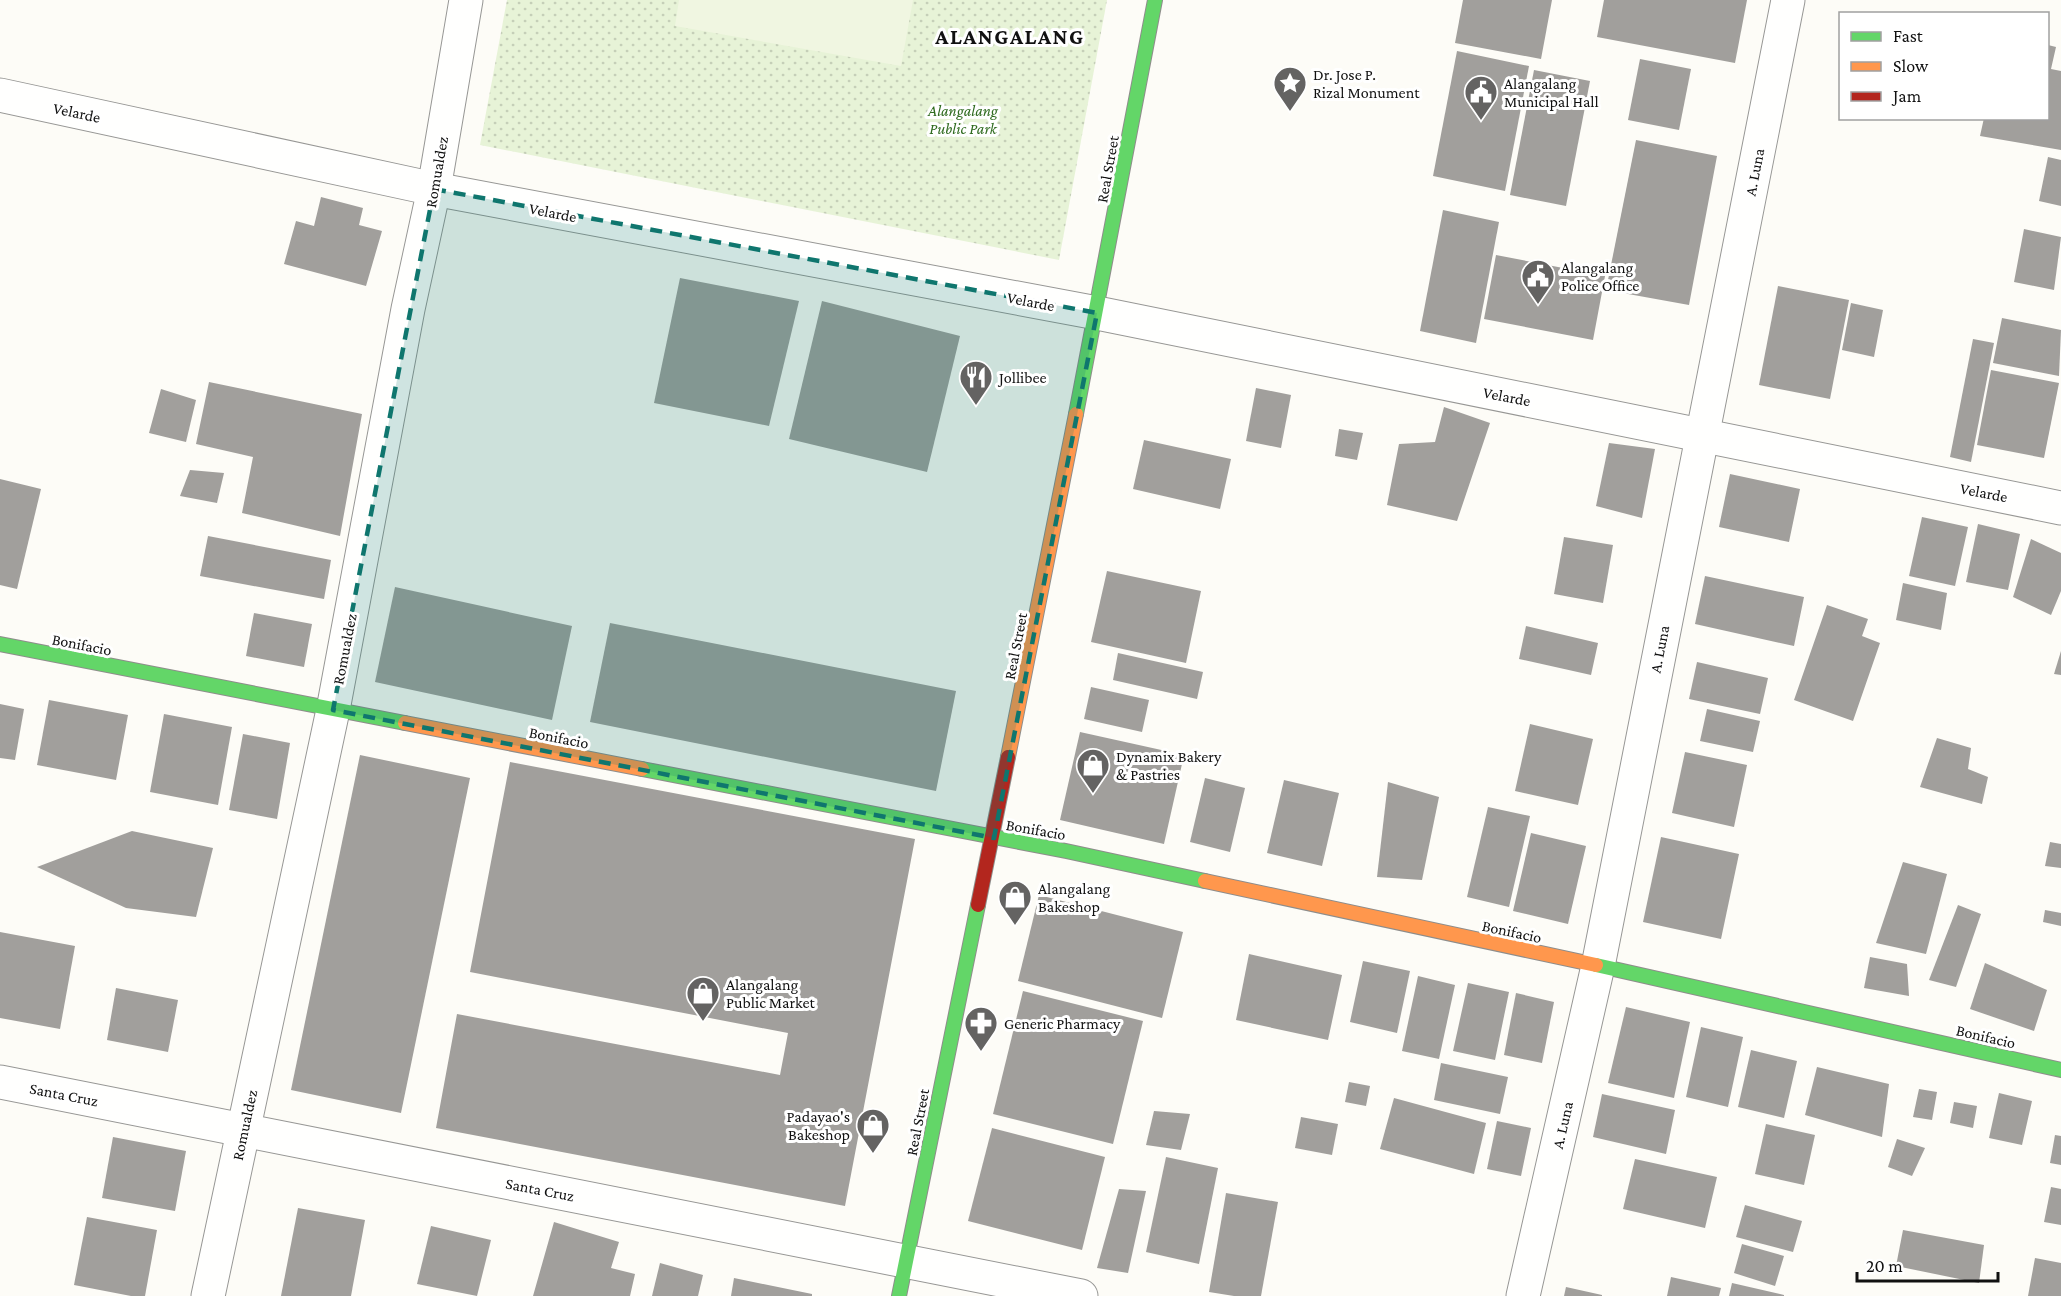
<svg xmlns="http://www.w3.org/2000/svg" width="2061" height="1296" font-family="'Crimson Pro',serif">
	<style>
		.park { fill: url(#park-dots) }
		.pitch { fill: #f0f6e1 }
		.building { fill: #a19f9c }
		.lines { fill: none; stroke-linecap: round; stroke-linejoin: round }
		.street-casing { stroke: #979795; stroke-width: 35 }
		.fast-casing { stroke: #8e8d8b; stroke-width: 16 }
		.slow-casing { stroke: #8e8d8b; stroke-width: 16 }
		.jam-casing { stroke: #8e8d8b; stroke-width: 16 }
		.street { stroke: #fffffe; stroke-width: 33 }
		.fast { stroke: #63d668; stroke-width: 14 }
		.slow { stroke: #ff974d; stroke-width: 14 }
		.jam { stroke: #b3261e; stroke-width: 14 }
		.marked { fill: #0f766e; fill-opacity: 0.2; stroke: #0f766e; stroke-width: 4.5; stroke-dasharray: 12 8; stroke-linejoin: round }
		.labels { text-anchor: middle; stroke-width: 6; stroke-linejoin: round; paint-order: stroke }
		.poi-label { font-size: 16px; fill: #111; stroke: #fff; text-anchor: start }
		.park-label { font-size: 16px; font-style: italic; fill: #2f6b1f; stroke: #fff }
		.street-label { font-size: 16px; fill: #111; stroke: #fff }
		.district-label { font-size: 22px; font-weight: bold; letter-spacing: 1.5px; fill: #111; stroke: #fff }
	</style>
	<defs>
		<pattern id="park-dots" width="8" height="8" patternUnits="userSpaceOnUse" patternTransform="scale(1.5)"><rect width="8" height="8" fill="#e7f3d7"/><path d="M2 2h.1M6 6h.1" fill="none" stroke="#c5cfb8" stroke-width="1.8" stroke-linecap="round"/></pattern>
	</defs>
	<rect width="100%" height="100%" fill="#fdfcf7"/>
	<path class="park" d="M 507,0 L 1107,0 L 1059,260 L 480,145 Z"/>
	<path class="pitch" d="M 679,0 L 913,0 L 901,66 L 675,26 Z"/>
	<g class="building">
		<path d="M 1463,0 L 1552,0 L 1541,59 L 1455,43 Z"/>
		<path d="M 1604,0 L 1747,0 L 1735,63 L 1597,37 Z"/>
		<path d="M 2048,45 L 2056,47 L 2051,69 L 2061,71 L 2061,150 L 1980,136 L 1984,118 L 2048,118 Z"/>
		<path d="M 1457,51 L 1529,66 L 1505,191 L 1433,176 Z"/>
		<path d="M 1640,59 L 1691,69 L 1679,130 L 1628,120 Z"/>
		<path d="M 1534,70 L 1590,81 L 1566,206 L 1510,195 Z"/>
		<path d="M 1636,140 L 1717,156 L 1689,305 L 1606,290 Z"/>
		<path d="M 2048,157 L 2061,160 L 2061,206 L 2039,201 Z"/>
		<path d="M 321,197 L 363,208 L 359,225 L 382,231 L 366,286 L 284,264 L 296,221 L 314,226 Z"/>
		<path d="M 1443,210 L 1499,222 L 1476,343 L 1420,331 Z"/>
		<path d="M 2024,229 L 2061,237 L 2054,290 L 2014,282 Z"/>
		<path d="M 1496,255 L 1605,276 L 1593,340 L 1484,319 Z"/>
		<path d="M 680,278 L 799,301 L 769,426 L 654,403 Z"/>
		<path d="M 1778,286 L 1849,300 L 1830,399 L 1759,385 Z"/>
		<path d="M 822,301 L 960,336 L 927,472 L 789,439 Z"/>
		<path d="M 1851,303 L 1883,310 L 1874,357 L 1842,350 Z"/>
		<path d="M 2002,318 L 2061,330 L 2059,376 L 1993,363 Z"/>
		<path d="M 1973,339 L 1994,343 L 1971,462 L 1950,457 Z"/>
		<path d="M 1991,370 L 2059,383 L 2044,458 L 1977,445 Z"/>
		<path d="M 209,382 L 362,414 L 340,536 L 242,513 L 253,457 L 196,444 Z"/>
		<path d="M 1256,388 L 1291,395 L 1281,448 L 1246,441 Z"/>
		<path d="M 161,389 L 196,400 L 186,442 L 149,433 Z"/>
		<path d="M 1444,407 L 1490,423 L 1457,521 L 1387,505 L 1399,444 L 1435,442 Z"/>
		<path d="M 1339,429 L 1363,433 L 1357,460 L 1335,456 Z"/>
		<path d="M 1144,440 L 1231,459 L 1220,509 L 1133,489 Z"/>
		<path d="M 1609,443 L 1655,449 L 1642,518 L 1596,506 Z"/>
		<path d="M 190,470 L 224,473 L 217,503 L 180,496 Z"/>
		<path d="M 1730,474 L 1800,489 L 1789,542 L 1719,527 Z"/>
		<path d="M 0,479 L 41,489 L 17,589 L 0,585 Z"/>
		<path d="M 1922,517 L 1968,527 L 1955,586 L 1909,576 Z"/>
		<path d="M 1978,524 L 2020,534 L 2008,590 L 1966,582 Z"/>
		<path d="M 208,536 L 331,560 L 324,599 L 200,576 Z"/>
		<path d="M 1564,537 L 1613,545 L 1603,603 L 1554,594 Z"/>
		<path d="M 2031,539 L 2061,553 L 2061,591 L 2051,615 L 2013,597 Z"/>
		<path d="M 1107,571 L 1201,591 L 1186,663 L 1091,642 Z"/>
		<path d="M 1705,576 L 1804,597 L 1794,646 L 1695,624 Z"/>
		<path d="M 1903,583 L 1947,593 L 1941,630 L 1896,620 Z"/>
		<path d="M 395,587 L 572,626 L 552,720 L 375,682 Z"/>
		<path d="M 1827,605 L 1868,619 L 1862,636 L 1880,643 L 1853,721 L 1794,700 Z"/>
		<path d="M 254,613 L 312,624 L 304,667 L 246,656 Z"/>
		<path d="M 610,623 L 956,691 L 936,791 L 590,722 Z"/>
		<path d="M 1526,626 L 1598,643 L 1591,675 L 1519,659 Z"/>
		<path d="M 2061,651 L 2061,675 L 2054,674 Z"/>
		<path d="M 1118,653 L 1203,672 L 1197,699 L 1113,680 Z"/>
		<path d="M 1697,662 L 1768,678 L 1760,714 L 1689,699 Z"/>
		<path d="M 1091,687 L 1149,700 L 1142,732 L 1084,719 Z"/>
		<path d="M 49,700 L 128,715 L 116,780 L 37,765 Z"/>
		<path d="M 0,704 L 24,709 L 15,760 L 0,758 Z"/>
		<path d="M 1707,709 L 1760,721 L 1753,752 L 1700,741 Z"/>
		<path d="M 164,714 L 232,727 L 218,805 L 150,792 Z"/>
		<path d="M 1530,724 L 1593,739 L 1578,805 L 1515,791 Z"/>
		<path d="M 1080,732 L 1184,755 L 1164,844 L 1060,820 Z"/>
		<path d="M 243,734 L 290,743 L 277,819 L 229,810 Z"/>
		<path d="M 1937,738 L 1971,748 L 1968,769 L 1988,777 L 1982,804 L 1920,787 Z"/>
		<path d="M 1685,752 L 1747,765 L 1734,827 L 1672,813 Z"/>
		<path d="M 360,755 L 470,778 L 401,1113 L 291,1090 Z"/>
		<path d="M 510,762 L 915,839 L 845,1206 L 436,1128 L 457,1014 L 780,1075 L 788,1033 L 470,972 Z"/>
		<path d="M 1205,778 L 1245,788 L 1230,852 L 1190,842 Z"/>
		<path d="M 1284,780 L 1339,793 L 1322,866 L 1267,853 Z"/>
		<path d="M 1388,782 L 1439,797 L 1422,880 L 1377,877 Z"/>
		<path d="M 1488,807 L 1530,816 L 1509,907 L 1467,897 Z"/>
		<path d="M 132,831 L 213,848 L 196,917 L 126,908 L 37,867 Z"/>
		<path d="M 1531,833 L 1586,846 L 1568,924 L 1513,911 Z"/>
		<path d="M 1661,837 L 1739,854 L 1721,939 L 1643,922 Z"/>
		<path d="M 2050,842 L 2061,844 L 2061,868 L 2045,866 Z"/>
		<path d="M 1903,862 L 1947,874 L 1926,954 L 1876,943 Z"/>
		<path d="M 1039,895 L 1183,932 L 1162,1018 L 1018,981 Z"/>
		<path d="M 1958,905 L 1981,914 L 1956,987 L 1929,980 Z"/>
		<path d="M 2045,910 L 2061,913 L 2061,926 L 2043,922 Z"/>
		<path d="M 0,932 L 75,946 L 60,1029 L 0,1018 Z"/>
		<path d="M 1249,954 L 1342,975 L 1328,1040 L 1236,1020 Z"/>
		<path d="M 1870,957 L 1907,964 L 1909,996 L 1864,988 Z"/>
		<path d="M 1363,961 L 1410,971 L 1397,1033 L 1350,1022 Z"/>
		<path d="M 1985,963 L 2047,990 L 2034,1031 L 1970,1009 Z"/>
		<path d="M 1418,976 L 1455,985 L 1439,1059 L 1402,1051 Z"/>
		<path d="M 1468,983 L 1509,992 L 1495,1060 L 1453,1051 Z"/>
		<path d="M 116,988 L 178,1000 L 168,1052 L 107,1040 Z"/>
		<path d="M 1023,991 L 1143,1021 L 1113,1144 L 993,1114 Z"/>
		<path d="M 1516,993 L 1554,1002 L 1542,1063 L 1504,1055 Z"/>
		<path d="M 1626,1007 L 1690,1022 L 1674,1098 L 1608,1083 Z"/>
		<path d="M 1701,1027 L 1743,1037 L 1728,1107 L 1686,1097 Z"/>
		<path d="M 1751,1050 L 1797,1061 L 1784,1118 L 1738,1107 Z"/>
		<path d="M 1441,1063 L 1508,1077 L 1500,1114 L 1434,1100 Z"/>
		<path d="M 1817,1067 L 1889,1084 L 1882,1137 L 1805,1115 Z"/>
		<path d="M 1349,1082 L 1370,1086 L 1366,1106 L 1345,1102 Z"/>
		<path d="M 1919,1089 L 1937,1092 L 1932,1120 L 1913,1117 Z"/>
		<path d="M 1999,1093 L 2032,1101 L 2022,1145 L 1989,1138 Z"/>
		<path d="M 1602,1094 L 1675,1110 L 1666,1154 L 1593,1137 Z"/>
		<path d="M 1394,1098 L 1486,1123 L 1474,1174 L 1380,1149 Z"/>
		<path d="M 1954,1102 L 1977,1106 L 1973,1128 L 1950,1123 Z"/>
		<path d="M 1154,1111 L 1190,1114 L 1181,1150 L 1146,1145 Z"/>
		<path d="M 1301,1117 L 1338,1124 L 1332,1155 L 1295,1148 Z"/>
		<path d="M 1497,1121 L 1531,1128 L 1521,1176 L 1487,1169 Z"/>
		<path d="M 1766,1124 L 1815,1135 L 1804,1185 L 1755,1174 Z"/>
		<path d="M 992,1128 L 1105,1157 L 1082,1250 L 968,1221 Z"/>
		<path d="M 2055,1135 L 2061,1136 L 2061,1165 L 2050,1163 Z"/>
		<path d="M 113,1137 L 186,1151 L 175,1211 L 102,1198 Z"/>
		<path d="M 1897,1139 L 1925,1148 L 1912,1176 L 1888,1167 Z"/>
		<path d="M 1166,1157 L 1218,1168 L 1199,1264 L 1146,1252 Z"/>
		<path d="M 1635,1159 L 1717,1177 L 1705,1228 L 1623,1209 Z"/>
		<path d="M 2051,1187 L 2061,1189 L 2061,1225 L 2044,1222 Z"/>
		<path d="M 1119,1189 L 1146,1191 L 1128,1273 L 1097,1268 Z"/>
		<path d="M 1226,1193 L 1278,1202 L 1261,1296 L 1234,1296 L 1209,1292 Z"/>
		<path d="M 1745,1205 L 1802,1221 L 1793,1252 L 1736,1237 Z"/>
		<path d="M 298,1208 L 365,1220 L 351,1296 L 281,1296 Z"/>
		<path d="M 87,1217 L 157,1230 L 145,1296 L 131,1296 L 74,1285 Z"/>
		<path d="M 554,1222 L 619,1242 L 611,1268 L 635,1274 L 630,1296 L 533,1296 Z"/>
		<path d="M 431,1226 L 491,1240 L 477,1296 L 417,1284 Z"/>
		<path d="M 1903,1230 L 1984,1245 L 1979,1283 L 1896,1266 Z"/>
		<path d="M 1742,1244 L 1784,1256 L 1775,1286 L 1734,1273 Z"/>
		<path d="M 2035,1258 L 2061,1263 L 2061,1296 L 2028,1296 Z"/>
		<path d="M 660,1263 L 703,1275 L 698,1296 L 652,1296 Z"/>
		<path d="M 1671,1277 L 1721,1288 L 1719,1296 L 1667,1296 Z"/>
		<path d="M 734,1278 L 812,1294 L 812,1296 L 731,1296 Z"/>
		<path d="M 1732,1283 L 1784,1295 L 1784,1296 L 1729,1296 Z"/>
		<path d="M 1566,1287 L 1602,1295 L 1602,1296 L 1564,1296 Z"/>
	</g>
	<g class="lines">
		<defs>
			<g id="street">
				<path d="M 0,95 L 434,189 L 1097,313 L 2061,508"/>
				<path d="M 0,1082 L 1081,1296"/>
				<path d="M 208,1296 L 333,710 L 408,309 L 434,189 L 466,0"/>
				<path d="M 1523,1296 L 1598,966 L 1788,0"/>
			</g>
			<g id="fast">
				<path d="M 1076,414 L 1155,0"/>
				<path d="M 0,644 L 405,723"/>
				<path d="M 642,769 L 1066,851 L 1205,881"/>
				<path d="M 1596,965 L 2061,1070"/>
				<path d="M 899,1296 L 978,905"/>
			</g>
			<g id="slow">
				<path d="M 405,723 L 642,769"/>
				<path d="M 1008,757 L 1076,414"/>
				<path d="M 1205,881 L 1596,965"/>
			</g>
			<path id="jam" d="M 978,905 L 1008,757"/>
		</defs>
		<use href="#street" class="street-casing"/>
		<use href="#fast" class="fast-casing"/>
		<use href="#slow" class="slow-casing"/>
		<use href="#jam" class="jam-casing"/>
		<use href="#street" class="street"/>
		<use href="#fast" class="fast"/>
		<use href="#slow" class="slow"/>
		<use href="#jam" class="jam"/>
	</g>
	<path class="marked" d="M 434,189 L 1097,313 L 994,838 L 333,710 Z"/>
	<defs>
		<symbol id="sight-pin" viewBox="-11 -11 22 30"><path d="M0 17L-7.5 6A9.5 9.5 0 1 1 7.5 6Z" fill="#646362" stroke="#fff"/><path d="M0-6L1.8-2.2L6-1.7L2.9 1.2L3.7 5.4L0 3.3L-3.7 5.4L-2.9 1.2L-6-1.7L-1.8-2.2Z" fill="#fff"/></symbol>
		<symbol id="civic-pin" viewBox="-11 -11 22 30"><path d="M0 17L-7.5 6A9.5 9.5 0 1 1 7.5 6Z" fill="#646362" stroke="#fff"/><path d="M-.6-6.5H3V-4.5H.6V-3L4-1V1h2V6H-6V1h2V-1L-.6-3ZM-1.2 2.5V6h2.4V2.5Z" fill="#fff"/></symbol>
		<symbol id="restaurant-pin" viewBox="-11 -11 22 30"><path d="M0 17L-7.5 6A9.5 9.5 0 1 1 7.5 6Z" fill="#646362" stroke="#fff"/><path d="M-5-6h1v4h1v-4h1v4h1v-4h1v5L-1.5 .5V6h-2V.5L-5-1ZM5-6V6H3V1.5H1.5Q1.5-4 5-6Z" fill="#fff"/></symbol>
		<symbol id="shop-pin" viewBox="-11 -11 22 30"><path d="M0 17L-7.5 6A9.5 9.5 0 1 1 7.5 6Z" fill="#646362" stroke="#fff"/><path d="M-5-2.5h2.3a2.7 3.5 0 0 1 5.4 0H5L5.5 6h-11ZM-1.5-2.5h3a1.5 2.3 0 0 0-3 0Z" fill="#fff"/></symbol>
		<symbol id="pharmacy-pin" viewBox="-11 -11 22 30"><path d="M0 17L-7.5 6A9.5 9.5 0 1 1 7.5 6Z" fill="#646362" stroke="#fff"/><path d="M-2-6h4v4h4v4h-4v4h-4v-4h-4v-4h4Z" fill="#fff"/></symbol>
	</defs>
	<g fill-rule="evenodd">
		<use href="#sight-pin" x="1271" y="64" width="38" height="52"/>
		<use href="#civic-pin" x="1462" y="73" width="38" height="52"/>
		<use href="#civic-pin" x="1519" y="257" width="38" height="52"/>
		<use href="#restaurant-pin" x="957" y="358" width="38" height="52"/>
		<use href="#shop-pin" x="1074" y="746" width="38" height="52"/>
		<use href="#shop-pin" x="996" y="878" width="38" height="52"/>
		<use href="#shop-pin" x="684" y="974" width="38" height="52"/>
		<use href="#pharmacy-pin" x="962" y="1004" width="38" height="52"/>
		<use href="#shop-pin" x="854" y="1106" width="38" height="52"/>
	</g>
	<g class="labels">
		<g class="poi-label">
			<text x="1313" y="80">Dr. Jose P.<tspan x="1313" dy="18">Rizal Monument</tspan></text>
			<text x="1504" y="89">Alangalang<tspan x="1504" dy="18">Municipal Hall</tspan></text>
			<text x="1561" y="273">Alangalang<tspan x="1561" dy="18">Police Office</tspan></text>
			<text x="999" y="383">Jollibee</text>
			<text x="1116" y="762">Dynamix Bakery<tspan x="1116" dy="18">&amp; Pastries</tspan></text>
			<text x="1038" y="894">Alangalang<tspan x="1038" dy="18">Bakeshop</tspan></text>
			<text x="726" y="990">Alangalang<tspan x="726" dy="18">Public Market</tspan></text>
			<text x="1004" y="1029">Generic Pharmacy</text>
			<text x="850" y="1122" text-anchor="end">Padayao's<tspan x="850" dy="18">Bakeshop</tspan></text>
		</g>
		<g class="park-label">
			<text x="963" y="116">Alangalang<tspan x="963" dy="18">Public Park</tspan></text>
		</g>
		<g class="street-label">
			<text transform="translate(77 112) rotate(12)" y="6">Velarde</text>
			<text transform="translate(1107 169) rotate(-80)" y="6">Real Street</text>
			<text transform="translate(436 172) rotate(-80)" y="6">Romualdez</text>
			<text transform="translate(1754 172) rotate(-79)" y="6">A. Luna</text>
			<text transform="translate(553 212) rotate(11)" y="6">Velarde</text>
			<text transform="translate(1031 301) rotate(11)" y="6">Velarde</text>
			<text transform="translate(1507 396) rotate(11)" y="6">Velarde</text>
			<text transform="translate(1984 492) rotate(11)" y="6">Velarde</text>
			<text transform="translate(82 644) rotate(11)" y="6">Bonifacio</text>
			<text transform="translate(1015 646) rotate(-79)" y="6">Real Street</text>
			<text transform="translate(344 649) rotate(-79)" y="6">Romualdez</text>
			<text transform="translate(1659 649) rotate(-79)" y="6">A. Luna</text>
			<text transform="translate(559 737) rotate(11)" y="6">Bonifacio</text>
			<text transform="translate(1036 829) rotate(10)" y="6">Bonifacio</text>
			<text transform="translate(1512 931) rotate(12)" y="6">Bonifacio</text>
			<text transform="translate(1986 1036) rotate(13)" y="6">Bonifacio</text>
			<text transform="translate(64 1094) rotate(11)" y="6">Santa Cruz</text>
			<text transform="translate(917 1122) rotate(-79)" y="6">Real Street</text>
			<text transform="translate(244 1125) rotate(-78)" y="6">Romualdez</text>
			<text transform="translate(1562 1125) rotate(-77)" y="6">A. Luna</text>
			<text transform="translate(540 1189) rotate(11)" y="6">Santa Cruz</text>
		</g>
		<g class="district-label">
			<text x="1010" y="44">ALANGALANG</text>
		</g>
	</g>
	<rect x="1839" y="12" width="210" height="108" fill="#ffffff" stroke="#a0a0a0" stroke-width="1.5"/>
	<rect x="1851" y="32" width="30" height="9" fill="#63d668" stroke="#a0a0a0" stroke-width="1.5"/>
	<text x="1893" y="42" font-size="18" fill="#111111">Fast</text>
	<rect x="1851" y="62" width="30" height="9" fill="#ff974d" stroke="#a0a0a0" stroke-width="1.5"/>
	<text x="1893" y="72" font-size="18" fill="#111111">Slow</text>
	<rect x="1851" y="92" width="30" height="9" fill="#b3261e" stroke="#a0a0a0" stroke-width="1.5"/>
	<text x="1893" y="102" font-size="18" fill="#111111">Jam</text>
	<path d="M1857 1272v9h141v-9" fill="none" stroke="#111111" stroke-width="3"/>
	<text x="1866" y="1272" font-size="18" fill="#111111" stroke="#ffffff" stroke-width="4.5" paint-order="stroke">20 m</text>
</svg>
